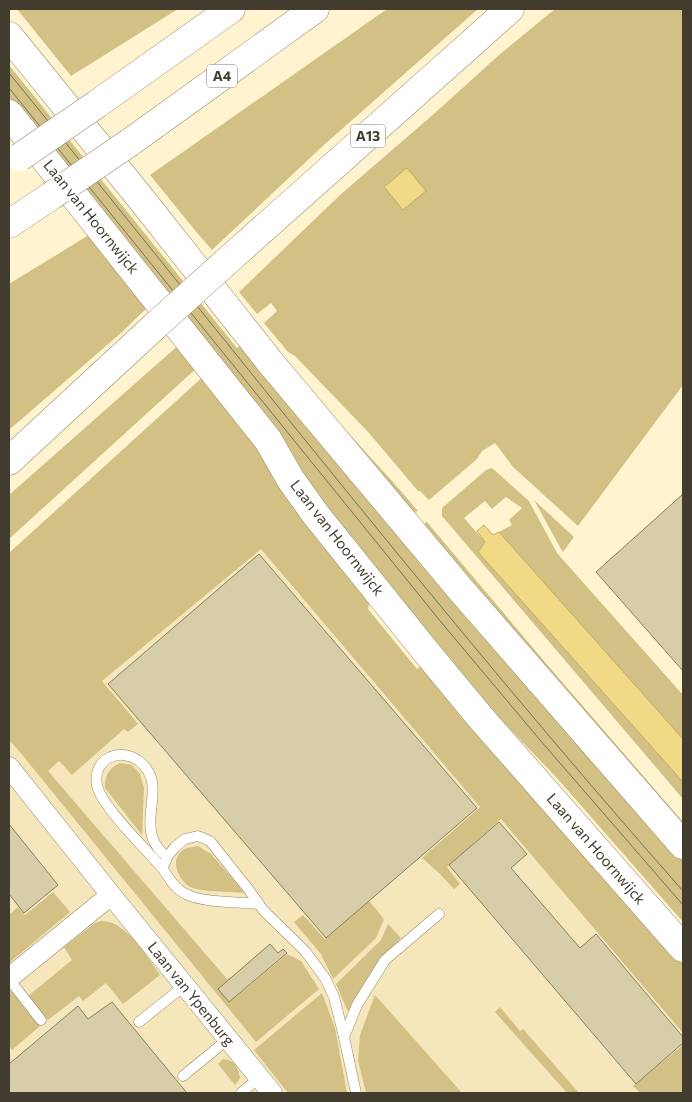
<svg xmlns="http://www.w3.org/2000/svg" width="692" height="1102" font-family="Commissioner,sans-serif">
	<style>
		.built { fill: #f5e7bb }
		.green { fill: #d2c085 }
		.water { fill: #f2d985; stroke: #bdaa6b }
		.building { fill: #d8cda9; stroke: #8a805e }
		.lines { fill: none; stroke-linecap: round; stroke-linejoin: round }
		.lane-casing { stroke: #958b69; stroke-width: 11 }
		.street-casing { stroke: #958b69; stroke-width: 21 }
		.secondary-casing { stroke: #958b69; stroke-width: 29 }
		.highway-casing { stroke: #958b69; stroke-width: 29 }
		.lane { stroke: #fff; stroke-width: 10 }
		.street { stroke: #fff; stroke-width: 20 }
		.secondary { stroke: #fff; stroke-width: 28 }
		.highway { stroke: #fff; stroke-width: 28 }
		.tram { stroke: #79725d; stroke-width: 1 }
		.highway-bridge-casing { stroke: #958b69; stroke-width: 29; stroke-linecap: butt }
		.highway-bridge { stroke: #fff; stroke-width: 28 }
		.labels { text-anchor: middle; stroke-width: 4; stroke-linejoin: round; paint-order: stroke }
		.shield { fill: #fff; stroke: #7a766d; stroke-width: 1 }
		.shield-label { font-size: 14px; font-weight: bold; fill: #413c2e }
		.street-label { font-size: 15px; fill: #413c2e; stroke: #fff }
	</style>
	<rect width="100%" height="100%" fill="#fff4cf"/>
	<path class="built" d="M 262,493 L 683,990 L 683,1093 L 9,1093 L 9,728 Z"/>
	<g class="green">
		<path d="M 17,9 L 178,9 L 71,76 Z"/>
		<path d="M 387,9 L 478,9 L 325,144 L 212,250 L 198,234 L 150,175 Z"/>
		<path d="M 555,9 L 683,9 L 683,385 L 578,526 L 513,467 L 495,443 L 482,451 L 477,459 L 429,500 L 420,491 L 418,491 L 369,433 L 295,356 L 288,352 L 264,323 L 277,311 L 271,303 L 257,314 L 239,292 L 340,195 L 436,112 L 499,55 Z"/>
		<path d="M 9,65 L 237,348 L 244,344 L 619,788 L 683,860 L 683,922 L 556,777 L 459,676 L 358,552 L 130,246 L 9,97 Z"/>
		<path d="M 92,233 L 150,305 L 121,333 L 9,430 L 9,284 Z"/>
		<path d="M 182,342 L 200,365 L 9,539 L 9,495 Z"/>
		<path d="M 207,373 L 371,597 L 368,609 L 417,669 L 426,663 L 577,842 L 683,962 L 683,1033 L 501,819 L 447,867 L 460,884 L 454,889 L 439,873 L 422,858 L 480,807 L 261,549 L 102,681 L 138,724 L 128,732 L 124,729 L 72,775 L 59,761 L 48,771 L 227,979 L 231,977 L 243,991 L 287,954 L 301,961 L 319,989 L 256,1042 L 19,751 L 9,740 L 9,553 Z"/>
		<path d="M 327,410 L 393,482 L 418,511 L 408,514 Z"/>
		<path d="M 492,468 L 529,501 L 557,553 L 683,695 L 683,739 L 499,532 L 512,525 L 509,520 L 522,508 L 506,497 L 492,509 L 485,501 L 464,518 L 485,542 L 478,552 L 683,782 L 683,799 L 442,516 L 442,508 L 486,470 Z"/>
		<path d="M 534,500 L 574,537 L 563,552 L 561,549 Z"/>
		<path d="M 426,521 L 550,668 L 683,822 L 683,833 L 423,531 Z"/>
		<path d="M 120,763 L 132,765 L 140,774 L 144,788 L 142,835 L 105,788 C 105,775 108,769 120,763 Z"/>
		<path d="M 198,846 L 211,854 L 245,893 C 232,892 204,892 193,888 C 180,884 168,860 183,850 C 187,847 194,847 198,846 Z"/>
		<path d="M 53,892 L 70,912 L 9,963 L 9,915 L 18,907 L 25,915 Z"/>
		<path d="M 369,901 L 384,919 L 376,938 L 333,979 L 321,954 L 294,922 L 303,915 L 325,939 Z"/>
		<path d="M 101,921 C 126,920 147,957 160,975 L 123,1004 L 106,983 L 83,1001 L 79,996 L 48,1020 L 27,997 L 72,960 L 64,947 L 95,923 Z"/>
		<path d="M 388,924 L 401,938 C 377,962 365,981 351,1011 L 347,1010 L 336,984 L 381,940 Z"/>
		<path d="M 12,990 L 40,1026 L 12,1050 L 9,1046 L 9,993 Z"/>
		<path d="M 322,993 L 335,1028 L 347,1093 L 288,1093 L 254,1050 Z"/>
		<path d="M 375,995 L 462,1093 L 366,1093 L 358,1060 L 360,1035 Z"/>
		<path d="M 500,1007 L 520,1031 L 523,1029 L 579,1093 L 567,1093 L 495,1012 Z"/>
		<path d="M 683,1045 L 683,1093 L 640,1093 L 633,1086 Z"/>
		<path d="M 223,1059 C 235,1060 238,1067 240,1078 L 235,1085 L 218,1064 Z"/>
	</g>
	<g class="water">
		<path d="M 407,168 L 426,191 L 403,210 L 384,187 Z"/>
		<path d="M 484,525 L 493,535 L 499,532 L 683,739 L 683,782 L 478,552 L 485,542 L 477,531 Z"/>
	</g>
	<g class="building">
		<path d="M 683,494 L 683,671 L 596,572 Z"/>
		<path d="M 259,554 L 477,808 L 326,938 L 108,684 Z"/>
		<path d="M 499,822 L 527,854 L 511,868 L 580,948 L 596,934 L 683,1037 L 683,1043 L 636,1084 L 449,865 Z"/>
		<path d="M 9,824 L 58,885 L 24,913 L 9,894 Z"/>
		<path d="M 270,944 L 278,953 L 283,949 L 287,953 L 229,1002 L 218,989 Z"/>
		<path d="M 112,1002 L 187,1093 L 9,1093 L 9,1064 L 78,1006 L 88,1019 Z"/>
	</g>
	<g class="lines">
		<defs>
			<g id="lane">
				<path d="M 167,857 C 161,852 156,847 153,839 C 143,813 166,782 139,761 C 119,746 92,760 97,785 C 100,805 147,850 162,868 C 167,874 170,881 175,886 C 178,890 184,893 188,895 C 207,903 238,902 259,904"/>
				<path d="M 165,863 L 167,857 L 175,847 L 185,839 L 198,836 L 210,841 L 249,890 L 263,910 L 305,951 L 325,978 L 334,997 L 344,1037"/>
				<path d="M 9,979 L 41,1020"/>
				<path d="M 139,1022 L 184,986"/>
				<path d="M 183,1076 L 228,1039"/>
				<path d="M 241,1093 L 259,1078"/>
				<path d="M 356,1093 L 344,1037 L 357,1005 L 385,960 L 439,914"/>
			</g>
			<g id="street">
				<path d="M 9,767 L 111,895"/>
				<path d="M 9,978 L 111,895 L 272,1093"/>
			</g>
			<g id="secondary">
				<path d="M 9,36 L 142,200 L 270,362 L 461,590 L 683,845"/>
				<path d="M 9,114 L 268,440 L 291,480 L 316,515 L 423,648 L 480,717 L 683,948"/>
			</g>
			<g id="highway">
				<path d="M 97,104 L 231,9"/>
				<path d="M 129,143 L 315,9"/>
				<path d="M 9,224 L 51,196"/>
				<path d="M 226,262 L 510,9"/>
				<path d="M 9,461 L 156,325"/>
			</g>
		</defs>
		<use href="#lane" class="lane-casing"/>
		<use href="#street" class="street-casing"/>
		<use href="#secondary" class="secondary-casing"/>
		<use href="#highway" class="highway-casing"/>
		<use href="#lane" class="lane"/>
		<use href="#street" class="street"/>
		<use href="#secondary" class="secondary"/>
		<use href="#highway" class="highway"/>
		<g class="tram">
			<path d="M 9,73 C 232,347 449,626 683,891"/>
			<path d="M 9,88 L 441,622 L 540,740 L 683,905"/>
		</g>
		<defs>
			<g id="highway-bridge">
				<path d="M 20,157 L 97,104"/>
				<path d="M 51,196 L 129,143"/>
				<path d="M 156,325 L 226,262"/>
			</g>
		</defs>
		<use href="#highway-bridge" class="highway-bridge-casing"/>
		<use href="#highway-bridge" class="highway-bridge"/>
	</g>
	<g class="labels">
		<g class="shield">
			<rect x="207" y="64.5" width="30" height="23" rx="4"/>
			<rect x="350.5" y="124.5" width="35" height="23" rx="4"/>
		</g>
		<g class="shield-label">
			<text x="222" y="81">A4</text>
			<text x="368" y="141">A13</text>
		</g>
		<g class="street-label">
			<text transform="translate(91 217) rotate(51)" y="5">Laan van Hoornwijck</text>
			<text transform="translate(337 538) rotate(52)" y="5">Laan van Hoornwijck</text>
			<text transform="translate(596 849) rotate(49)" y="5">Laan van Hoornwijck</text>
			<text transform="translate(191 994) rotate(51)" y="5">Laan van Ypenburg</text>
		</g>
	</g>
	<rect width="692" height="1102" fill="none" stroke="#413c2e" stroke-width="20"/>
</svg>
